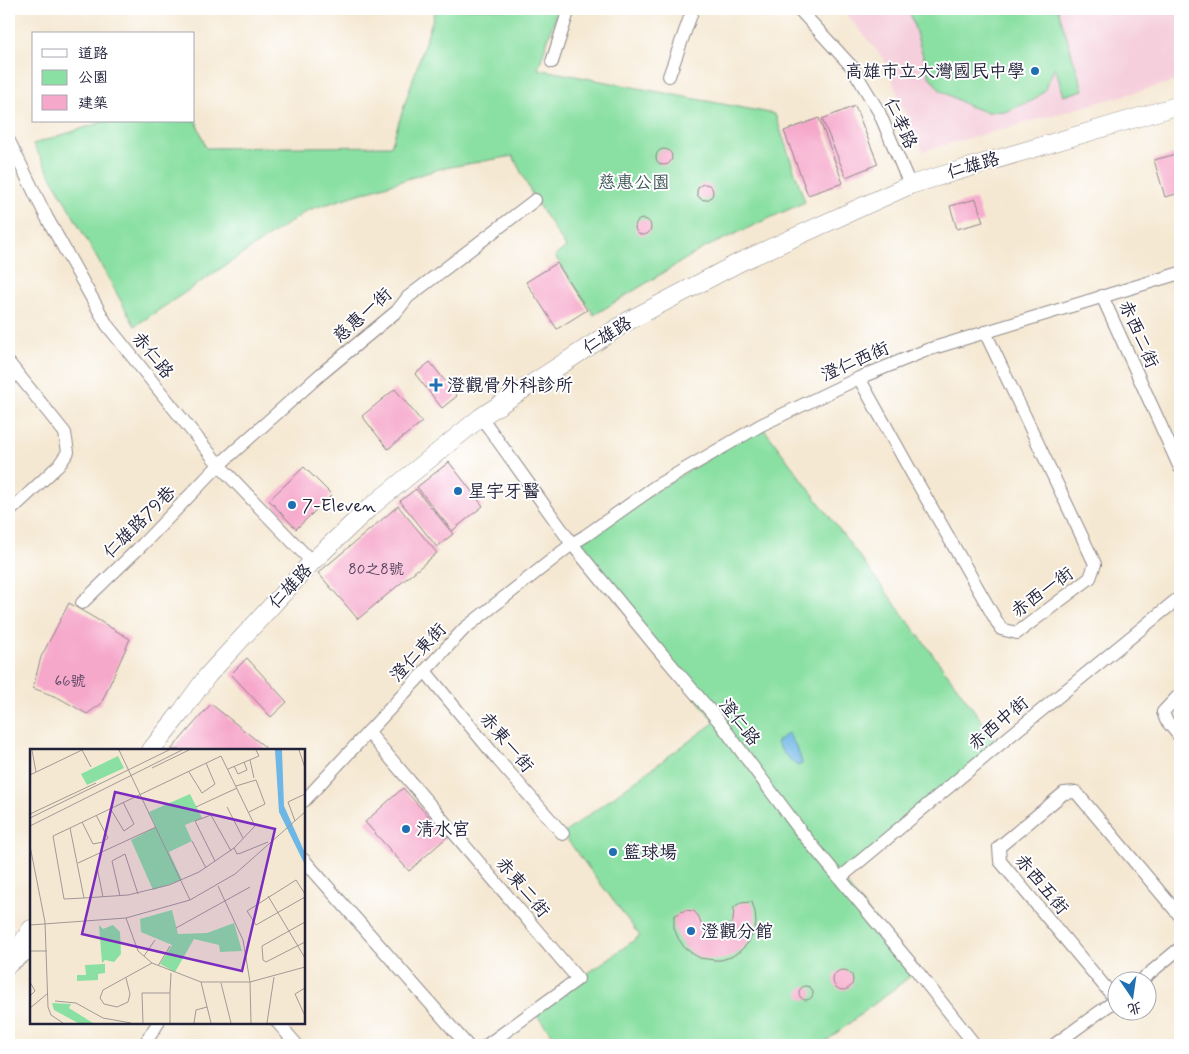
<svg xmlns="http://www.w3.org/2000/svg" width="1189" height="1054" font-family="Mynerve,'LXGW WenKai TC',sans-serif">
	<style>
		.built { fill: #f5cfdc }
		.green { fill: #8ae0a3; stroke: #56816f }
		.water { fill: #6db6e5; stroke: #486c90 }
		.building { fill: #f6a8cb }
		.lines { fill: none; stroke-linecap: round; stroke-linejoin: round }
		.street-casing { stroke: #8c8586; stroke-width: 14 }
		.secondary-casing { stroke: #8c8586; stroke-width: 19 }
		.street { stroke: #fff; stroke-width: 12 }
		.secondary { stroke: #fff; stroke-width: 18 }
		.poi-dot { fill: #1f6fb2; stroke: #fff; stroke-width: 2 }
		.labels { text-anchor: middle; stroke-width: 4; stroke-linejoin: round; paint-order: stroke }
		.number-label { font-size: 15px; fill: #57445f }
		.poi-label { font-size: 18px; fill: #22223b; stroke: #fff; text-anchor: start }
		.street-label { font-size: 18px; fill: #22223b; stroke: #fff }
		.park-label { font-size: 18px; fill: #415b5a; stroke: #fff }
		.inset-road { fill: none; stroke: #a19996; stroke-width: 1 }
		.view { fill: #7b2cbf; fill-opacity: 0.15; stroke: #7b2cbf; stroke-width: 2.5 }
		.inset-edge { fill: none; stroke: #22223b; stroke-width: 2.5 }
	</style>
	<rect width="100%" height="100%" fill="#fff"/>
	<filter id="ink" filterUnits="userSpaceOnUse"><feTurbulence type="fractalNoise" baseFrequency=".02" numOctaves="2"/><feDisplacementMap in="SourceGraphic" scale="10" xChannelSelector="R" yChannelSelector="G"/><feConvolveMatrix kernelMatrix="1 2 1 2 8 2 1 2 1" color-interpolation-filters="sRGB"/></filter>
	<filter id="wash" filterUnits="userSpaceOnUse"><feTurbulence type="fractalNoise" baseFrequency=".0096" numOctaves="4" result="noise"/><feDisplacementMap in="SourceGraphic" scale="20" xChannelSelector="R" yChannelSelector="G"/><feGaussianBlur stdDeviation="1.12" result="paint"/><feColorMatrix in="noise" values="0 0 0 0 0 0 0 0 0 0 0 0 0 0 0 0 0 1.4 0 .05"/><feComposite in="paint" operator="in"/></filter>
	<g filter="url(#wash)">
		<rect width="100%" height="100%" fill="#f5e8d2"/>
		<path class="built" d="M 842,9 L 1180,9 L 1180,80 L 923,151 L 901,104 L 886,62 Z"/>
		<g class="green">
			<path d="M 436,9 L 558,9 L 538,69 L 775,114 L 805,202 L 702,249 L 594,315 L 555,256 L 566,247 L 535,200 L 513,156 L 439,169 L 308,210 L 135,326 L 33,144 L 106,121 L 194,121 L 194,115 L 206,148 L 391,146 Z"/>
			<path d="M 909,9 L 1058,9 L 1083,90 L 1064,96 L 1055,67 L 1044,91 L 1034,100 L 1007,111 L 986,112 L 968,106 L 940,90 L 929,76 Z"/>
			<path d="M 761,425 L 955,684 L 999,745 L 841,878 L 917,971 L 821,1045 L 561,1045 L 534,1012 L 640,936 L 563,834 L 715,722 L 572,544 Z"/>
		</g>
		<path class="water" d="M 788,733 C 794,743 800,752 802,764 L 797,766 L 784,754 L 776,742 Z"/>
		<g id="blocks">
			<g class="building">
				<path d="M 855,106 L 878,164 L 846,177 L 822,119 Z"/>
				<path d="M 819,118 L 843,183 L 808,195 L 784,131 Z"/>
				<circle cx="664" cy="157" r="8"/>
				<path d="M 1180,153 L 1180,170 L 1178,171 L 1180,179 L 1180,193 L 1165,197 L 1154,160 Z"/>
				<circle cx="705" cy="192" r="8"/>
				<path d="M 976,199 L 983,222 L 957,229 L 950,206 Z"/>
				<circle cx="643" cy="227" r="8"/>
				<path d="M 557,263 L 587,310 L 557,329 L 526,282 Z"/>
				<path d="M 430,362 L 457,396 L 442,408 L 415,374 Z"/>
				<path d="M 395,389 L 422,422 L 388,449 L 362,416 Z"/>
				<path d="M 449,462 L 483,506 L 452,531 L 417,487 Z"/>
				<path d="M 304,467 L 332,495 L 296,529 L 269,500 Z"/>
				<path d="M 416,489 L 453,534 L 437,547 L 400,501 Z"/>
				<path d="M 398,506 L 437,553 L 358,619 L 318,573 Z"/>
				<path d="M 69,603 L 130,639 L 101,704 L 87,714 L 59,698 L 33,688 L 41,657 Z"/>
				<path d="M 247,658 L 287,702 L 271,717 L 231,674 Z"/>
				<path d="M 211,704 L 265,747 L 262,750 L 171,750 Z"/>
				<path d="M 403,788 L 447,837 L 409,871 L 365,822 Z"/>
				<path d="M 752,902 L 755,912 L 756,923 L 753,934 L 748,943 L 740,951 L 731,957 L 721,960 L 714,960 L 700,958 L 693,954 L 684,947 L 678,938 L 674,928 L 674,916 L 685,910 L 694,911 L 699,917 L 702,927 L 707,932 L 718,934 L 726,930 L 733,921 L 734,907 L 740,903 Z"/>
				<circle cx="843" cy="980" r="10"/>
				<circle cx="806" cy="993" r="7"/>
			</g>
		</g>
	</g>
	<g filter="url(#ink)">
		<use href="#blocks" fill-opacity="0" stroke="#8c8586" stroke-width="1"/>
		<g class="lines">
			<defs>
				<g id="street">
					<path d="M 799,9 L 852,67 L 879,112 L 910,185"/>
					<path d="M 552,62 L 569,9"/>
					<path d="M 669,76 L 693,9"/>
					<path d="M 9,141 L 47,218 L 107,325 L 219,465 L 312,562"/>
					<path d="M 1102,296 L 1180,468"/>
					<path d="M 9,363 L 65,433 L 68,452 L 59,465 L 9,512"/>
					<path d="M 859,378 L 909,468 L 1001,629 L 1017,633 L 1090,578 L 1095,564 L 985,332"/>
					<path d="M 481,417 L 572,544 L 657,648 L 718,720 L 802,833 L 917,971 L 975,1045"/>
					<path d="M 82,603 L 143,544 L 219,465 L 321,374 L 397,311 L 408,297 L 535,200"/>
					<path d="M 425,671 L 499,761 L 563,834"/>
					<path d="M 1180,694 L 1163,712 L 1166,720 L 1180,737"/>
					<path d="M 368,732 L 578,979 L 487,1045"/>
					<path d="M 304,801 L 464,629 L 572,544 L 585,536 L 656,486 L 761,425 L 859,378 L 927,350 L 1180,273"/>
					<path d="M 304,860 L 467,1045"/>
					<path d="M 840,878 L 999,745 L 1180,597"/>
					<path d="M 11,965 L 31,951"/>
					<path d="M 1139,982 L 1180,948"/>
					<path d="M 1116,1000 L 1000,861 L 999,847 L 1064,793 L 1076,792 L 1180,916"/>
					<path d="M 278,1023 L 297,1045"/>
					<path d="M 144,1045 L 158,1023"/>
					<path d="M 1054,1045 L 1116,1000"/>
				</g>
				<g id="secondary">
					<path d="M 151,750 L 182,711 L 208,675 L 312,562 L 368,509 L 481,417 L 628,321 L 740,262 L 910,185 L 1180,105"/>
					<path d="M 9,964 L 31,929"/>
				</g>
			</defs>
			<use href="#street" class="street-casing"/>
			<use href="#secondary" class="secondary-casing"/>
			<use href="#street" class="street"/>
			<use href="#secondary" class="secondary"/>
		</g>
	</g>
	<g class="poi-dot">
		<circle cx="1035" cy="71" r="5"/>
		<path d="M433.5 377.5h5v5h5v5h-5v5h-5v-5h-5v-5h5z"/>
		<circle cx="458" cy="491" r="5"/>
		<circle cx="292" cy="505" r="5"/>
		<circle cx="406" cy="829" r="5"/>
		<circle cx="613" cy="852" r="5"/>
		<circle cx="691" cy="931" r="5"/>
	</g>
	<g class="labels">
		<g class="number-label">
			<text x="376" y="574">80之8號</text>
			<text x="70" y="686">66號</text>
		</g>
		<g class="poi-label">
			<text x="1025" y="77" text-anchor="end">高雄市立大灣國民中學</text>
			<text x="447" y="391">澄觀骨外科診所</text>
			<text x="468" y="497">星宇牙醫</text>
			<text x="302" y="511">7-Eleven</text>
			<text x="416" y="835">清水宮</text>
			<text x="623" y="858">籃球場</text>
			<text x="701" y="937">澄觀分館</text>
		</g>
		<g class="street-label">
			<text transform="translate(901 123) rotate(65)" y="6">仁孝路</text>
			<text transform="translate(973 165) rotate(-16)" y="6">仁雄路</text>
			<text transform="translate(362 315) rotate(-42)" y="6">慈惠一街</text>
			<text transform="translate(1139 334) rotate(66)" y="6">赤西二街</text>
			<text transform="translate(607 335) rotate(-32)" y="6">仁雄路</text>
			<text transform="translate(153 355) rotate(51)" y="6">赤仁路</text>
			<text transform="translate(855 361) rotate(-24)" y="6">澄仁西街</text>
			<text transform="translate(139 522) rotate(-45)" y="6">仁雄路79巷</text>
			<text transform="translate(290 586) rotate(-47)" y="6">仁雄路</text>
			<text transform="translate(1042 592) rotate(-36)" y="6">赤西一街</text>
			<text transform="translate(418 652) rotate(-47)" y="6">澄仁東街</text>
			<text transform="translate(740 722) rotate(52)" y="6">澄仁路</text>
			<text transform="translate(998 723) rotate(-40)" y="6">赤西中街</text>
			<text transform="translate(507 742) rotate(50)" y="6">赤東一街</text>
			<text transform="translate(1042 884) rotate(50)" y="6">赤西五街</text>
			<text transform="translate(523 887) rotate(50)" y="6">赤東二街</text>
		</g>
		<g class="park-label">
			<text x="634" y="188">慈惠公園</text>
		</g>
	</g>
	<g transform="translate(30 749)">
		<rect width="275" height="275" fill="#f5e8d2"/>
		<path d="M 88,7 L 94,19 L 57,36 L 51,25 ZM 160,45 L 172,69 L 155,76 L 162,92 L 139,103 L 152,131 L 123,141 L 101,91 L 126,78 L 119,63 ZM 142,161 L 148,185 L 177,184 L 204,174 L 212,202 L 190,203 L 189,196 L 164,190 L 145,223 L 130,215 L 142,196 L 111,183 L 110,170 ZM 69,176 L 73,180 L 83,176 L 90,183 L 91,205 L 84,213 L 75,211 L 72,214 ZM 75,215 L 75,224 L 68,225 L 68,231 L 47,232 L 47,226 L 56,226 L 55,216 ZM 22,254 L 41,255 L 39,259 L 63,274 L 48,274 L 24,261 Z" fill="#8ae0a3"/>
		<path d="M 245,1 L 252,1 L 254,57 L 275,104 L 275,116 L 249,63 Z" fill="#6db6e5"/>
		<path class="inset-road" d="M 2,1 L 6,23M 52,1 L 61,18M 89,1 L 160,151M 269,1 L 275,19M 191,7 L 225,77 L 204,99 L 169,123 L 139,136 L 98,146 L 54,149 L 40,79 ZM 220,11 L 224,29M 204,17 L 208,25 L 217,21 L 214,13M 122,19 L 159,1M 198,20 L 229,7 L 226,1M 159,23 L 172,44 L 185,35 L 176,14M 0,26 L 52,1M 206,37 L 226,31 L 235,55 L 219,63M 166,58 L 207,39M 197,58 L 213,89M 80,59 L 94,82 L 104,75 L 93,53M 0,65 L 66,34M 0,69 L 139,1M 265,72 L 258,53 L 275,45M 52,73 L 63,95 L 73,93 L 78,89 L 66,66M 0,77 L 152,1M 40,79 L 23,87 L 34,150 L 54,149M 162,92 L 176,119M 0,97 L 15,173 L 18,258 L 21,266 L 33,274M 204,99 L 207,105 L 211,104 L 238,93M 185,112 L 165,72 L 181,66 L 201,102M 48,114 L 126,78M 67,118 L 73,148M 188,137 L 213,191 L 220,233 L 221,274M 275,145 L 266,131 L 217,162 L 226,176 L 275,148M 90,147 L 82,112 L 95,105 L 108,145M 238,147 L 275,209M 96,169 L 108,202 L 122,214 L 171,233 L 220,233 L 275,218M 275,173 L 232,197 L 233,211 L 236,213 L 275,193M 0,176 L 96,169 L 160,151 L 205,125 L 275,63M 146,179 L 220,138M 0,202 L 17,202M 114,207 L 125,191M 128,217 L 140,197M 96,229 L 100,245 L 98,253 L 87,258 L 74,255 L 70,249 L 73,241 L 122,214M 0,233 L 5,242 L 0,247M 171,233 L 181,274M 191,234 L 201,274M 275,239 L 265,245 L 275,267M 140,244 L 141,224M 25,252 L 46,254 L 73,269 L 101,274M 0,259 L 17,245M 113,274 L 112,244 L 140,244 L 140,274M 164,274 L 166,261 L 177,258M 237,274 L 244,228"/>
		<path class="view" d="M 85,43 L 245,80 L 212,222 L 52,185 Z"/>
		<rect width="275" height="275" class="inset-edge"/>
	</g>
	<rect width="1189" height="1054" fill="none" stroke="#fff" stroke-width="30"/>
	<rect x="32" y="32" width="162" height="90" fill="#ffffff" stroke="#a7a7b1"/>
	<rect x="42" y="49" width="25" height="8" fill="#ffffff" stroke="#a7a7b1"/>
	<text x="78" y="58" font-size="15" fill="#22223b">道路</text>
	<rect x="42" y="70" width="25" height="15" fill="#8ae0a3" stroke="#a7a7b1"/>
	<text x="78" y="82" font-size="15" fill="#22223b">公園</text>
	<rect x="42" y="95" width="25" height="15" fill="#f6a8cb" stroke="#a7a7b1"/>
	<text x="78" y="108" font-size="15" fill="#22223b">建築</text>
	<g transform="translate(1132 996) rotate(167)"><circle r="24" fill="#ffffff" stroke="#a7a7b1"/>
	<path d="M0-4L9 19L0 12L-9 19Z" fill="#1f6fb2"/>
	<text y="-8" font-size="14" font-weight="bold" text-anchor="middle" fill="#22223b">北</text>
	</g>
</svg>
